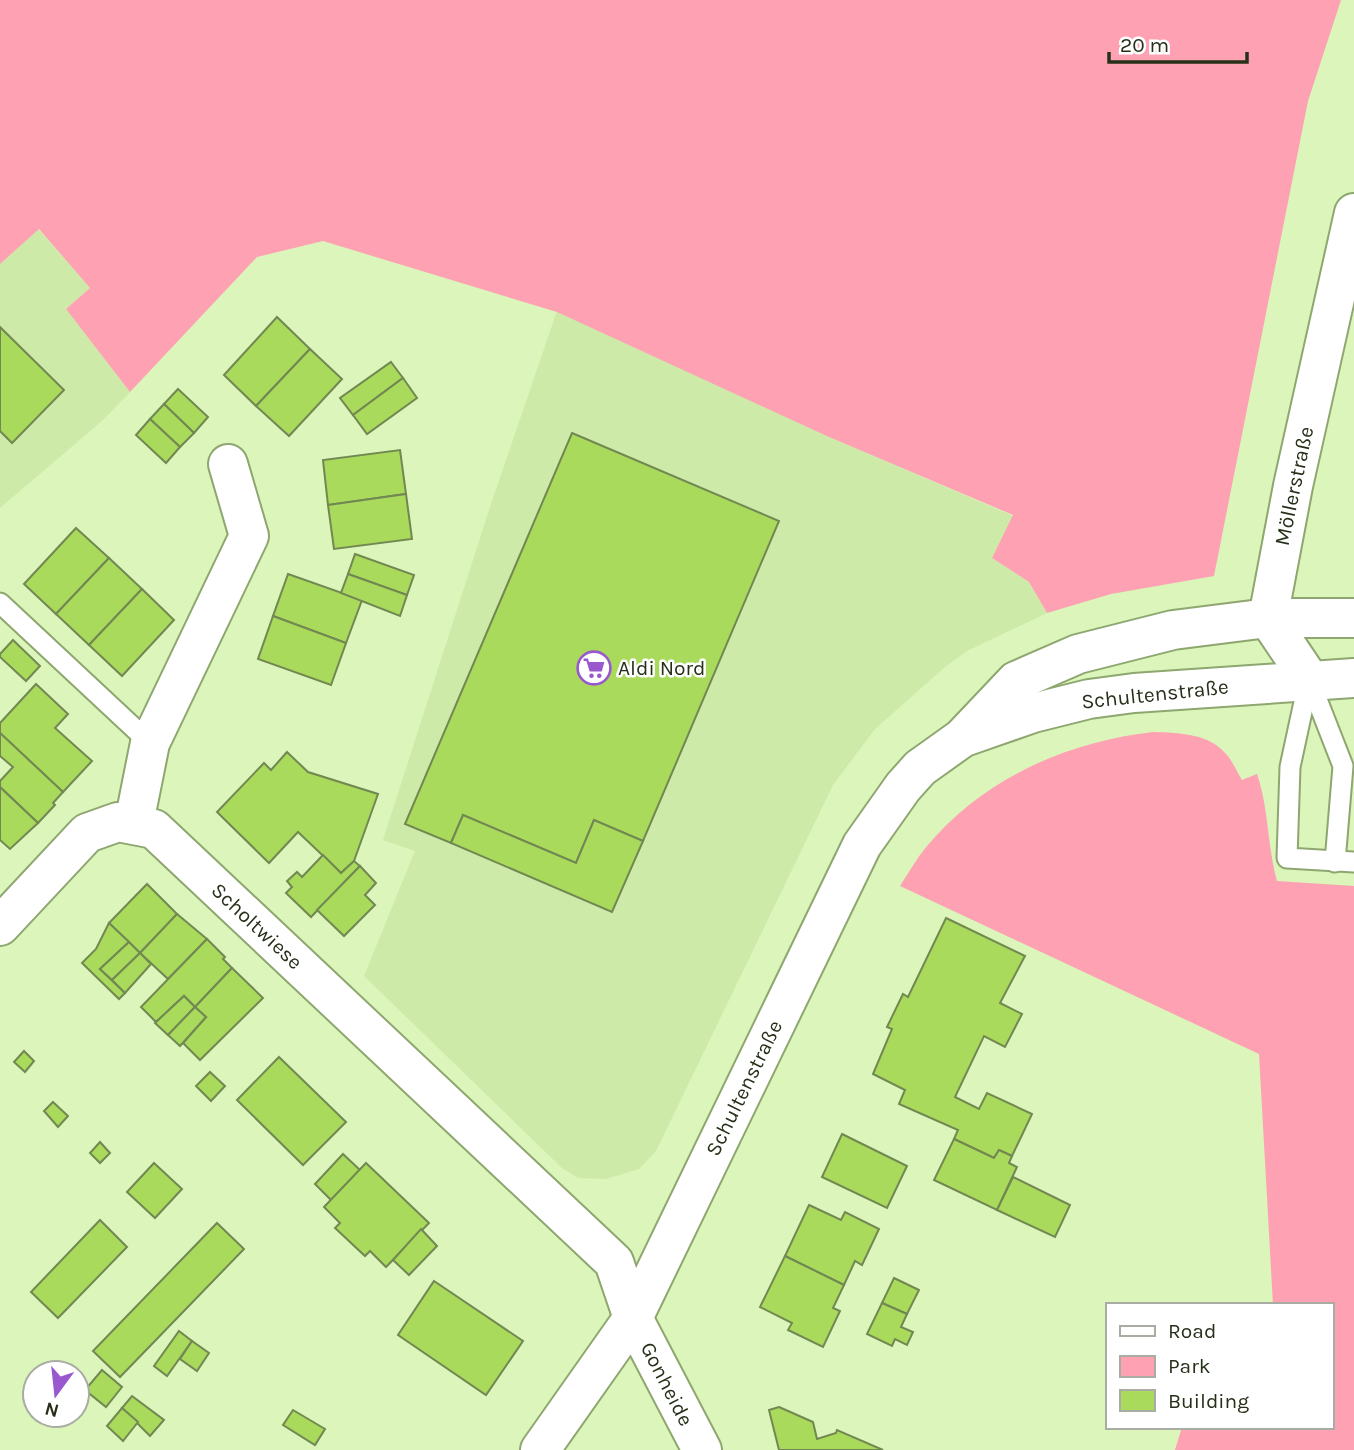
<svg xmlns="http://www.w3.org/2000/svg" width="1354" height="1450" font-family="Karla,sans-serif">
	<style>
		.built { fill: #ceeaa9 }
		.green { fill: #fea1b3 }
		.building { fill: #a9da5b; stroke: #718852; stroke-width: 2 }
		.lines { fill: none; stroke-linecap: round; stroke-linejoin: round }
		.lane-casing { stroke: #8ea66f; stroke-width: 23 }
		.street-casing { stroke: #8ea66f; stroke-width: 42 }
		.secondary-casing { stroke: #8ea66f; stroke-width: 42 }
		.lane { stroke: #fff; stroke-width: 19 }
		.street { stroke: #fff; stroke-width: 38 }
		.secondary { stroke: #fff; stroke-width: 38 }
		.labels { text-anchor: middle; stroke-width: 5; stroke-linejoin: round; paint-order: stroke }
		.street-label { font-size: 21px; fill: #263019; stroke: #fff }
		.poi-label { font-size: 21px; fill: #263019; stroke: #fff; text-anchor: start }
	</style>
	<rect width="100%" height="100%" fill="#dbf5ba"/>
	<g class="built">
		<path d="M 38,229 L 90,288 L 66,309 L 130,392 L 103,420 L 0,508 L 0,264 Z"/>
		<path d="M 557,311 L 829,437 L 1013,516 L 992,558 L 1029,582 L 1047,613 L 967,651 L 945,667 L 875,729 L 833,785 L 656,1151 L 639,1169 L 606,1179 L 578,1178 L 562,1168 L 364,976 L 415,851 L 383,840 L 491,504 Z"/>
	</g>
	<g class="green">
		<path d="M 0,0 L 1341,0 L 1308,101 L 1214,576 L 1111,594 L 1047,613 L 1029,582 L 992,558 L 1013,515 L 829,437 L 557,312 L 323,241 L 257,257 L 130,392 L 66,309 L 90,288 L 39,229 L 0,264 Z"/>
		<path d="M 1153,732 C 1179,733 1209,733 1227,755 C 1233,762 1237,772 1242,780 L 1257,774 C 1269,809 1267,845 1277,881 L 1354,886 L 1354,1450 L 1175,1450 L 1182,1427 L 1331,1427 L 1331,1305 L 1273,1305 L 1259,1054 L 900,886 C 909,872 917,858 927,846 C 984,778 1067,742 1153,732 Z"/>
	</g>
	<g class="building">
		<path d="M 277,317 L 310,349 L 256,406 L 224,375 Z"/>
		<path d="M 0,327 L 64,390 L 12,443 L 0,431 Z"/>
		<path d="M 310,349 L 342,379 L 289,436 L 256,406 Z"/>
		<path d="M 391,362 L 403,378 L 353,415 L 340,398 Z"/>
		<path d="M 403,378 L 417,398 L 367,434 L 353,415 Z"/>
		<path d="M 178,389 L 208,417 L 194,433 L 164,404 Z"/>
		<path d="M 164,404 L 194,433 L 180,447 L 150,419 Z"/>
		<path d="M 150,419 L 180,447 L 166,463 L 136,435 Z"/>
		<path d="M 572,433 L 779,521 L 643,841 L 594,820 L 576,863 L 463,815 L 451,843 L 405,824 Z"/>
		<path d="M 400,450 L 406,494 L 328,505 L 323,460 Z"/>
		<path d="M 406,494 L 412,539 L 334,549 L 328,505 Z"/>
		<path d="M 76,528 L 109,558 L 56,614 L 24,584 Z"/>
		<path d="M 355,554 L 414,575 L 407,595 L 348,574 Z"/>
		<path d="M 109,558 L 142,589 L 89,645 L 56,614 Z"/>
		<path d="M 288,574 L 362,600 L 346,643 L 273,616 Z"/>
		<path d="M 348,574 L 407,595 L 400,616 L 341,593 Z"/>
		<path d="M 142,589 L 174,620 L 122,676 L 89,645 Z"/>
		<path d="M 273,616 L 346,643 L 331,685 L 258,659 Z"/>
		<path d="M 13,640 L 40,666 L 26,681 L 0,657 L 0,654 Z"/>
		<path d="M 36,684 L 68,714 L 55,728 L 92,761 L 63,792 L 0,733 L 0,723 Z"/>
		<path d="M 0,733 L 63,792 L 53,803 L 55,805 L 38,823 L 0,787 L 0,781 L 13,767 L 0,756 Z"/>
		<path d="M 287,752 L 308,772 L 378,794 L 354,861 L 341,873 L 298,832 L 269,863 L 217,812 L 264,763 L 271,770 Z"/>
		<path d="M 0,787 L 38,823 L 10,849 L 0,840 Z"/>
		<path d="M 463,815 L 576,863 L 594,820 L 643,841 L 612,912 L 451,843 Z"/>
		<path d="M 323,855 L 341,873 L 354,861 L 360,866 L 311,917 L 286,893 L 292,887 L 287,881 L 297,872 L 302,877 Z"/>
		<path d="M 360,866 L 376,883 L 365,895 L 375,905 L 344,936 L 317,910 Z"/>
		<path d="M 147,884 L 177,914 L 140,953 L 109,923 Z"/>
		<path d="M 177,914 L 207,939 L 168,979 L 140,953 Z"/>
		<path d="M 946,918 L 1025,956 L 1000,1003 L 1022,1014 L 1005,1047 L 984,1036 L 955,1097 L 979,1109 L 987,1093 L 1032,1114 L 1012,1156 L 999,1150 L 994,1158 L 954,1139 L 958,1130 L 899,1104 L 905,1090 L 873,1074 L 892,1029 L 887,1027 L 903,994 L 908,997 Z"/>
		<path d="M 109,923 L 129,942 L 100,969 L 125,993 L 119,999 L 82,963 L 96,949 Z"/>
		<path d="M 207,939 L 225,957 L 223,959 L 232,968 L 195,1007 L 184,996 L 156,1022 L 141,1007 Z"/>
		<path d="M 129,942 L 140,953 L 112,980 L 100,969 Z"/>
		<path d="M 140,953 L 151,964 L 125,993 L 112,980 Z"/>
		<path d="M 232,968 L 263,998 L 200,1060 L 183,1043 L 206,1017 L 195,1007 Z"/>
		<path d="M 184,996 L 195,1007 L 168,1035 L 155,1023 Z"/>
		<path d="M 195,1007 L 206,1017 L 180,1046 L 168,1035 Z"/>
		<path d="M 24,1051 L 34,1061 L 25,1072 L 14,1062 Z"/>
		<path d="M 279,1057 L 346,1122 L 303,1165 L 237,1100 Z"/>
		<path d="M 210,1072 L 225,1086 L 211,1101 L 196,1086 Z"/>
		<path d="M 53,1102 L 68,1116 L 58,1127 L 44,1111 Z"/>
		<path d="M 842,1134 L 907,1166 L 887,1208 L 822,1177 Z"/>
		<path d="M 954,1139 L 994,1158 L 999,1150 L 1012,1156 L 1009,1163 L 1017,1167 L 997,1210 L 934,1180 Z"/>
		<path d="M 100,1142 L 110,1153 L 100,1163 L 90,1153 Z"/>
		<path d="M 343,1154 L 360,1170 L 331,1200 L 315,1184 Z"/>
		<path d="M 154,1163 L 182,1189 L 155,1218 L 127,1192 Z"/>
		<path d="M 366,1163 L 429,1223 L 386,1267 L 370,1251 L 365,1256 L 335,1228 L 340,1223 L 324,1207 Z"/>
		<path d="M 1013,1177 L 1070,1205 L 1055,1237 L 997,1210 Z"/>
		<path d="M 809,1205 L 841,1220 L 845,1212 L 879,1229 L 862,1265 L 855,1261 L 844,1285 L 785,1256 Z"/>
		<path d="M 100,1220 L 127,1247 L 58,1318 L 31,1292 Z"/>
		<path d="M 217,1223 L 244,1249 L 120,1377 L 93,1351 Z"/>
		<path d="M 421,1229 L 437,1246 L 409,1275 L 393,1260 Z"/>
		<path d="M 785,1256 L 844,1285 L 833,1308 L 840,1311 L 823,1347 L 788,1330 L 792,1323 L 760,1307 Z"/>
		<path d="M 894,1278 L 919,1290 L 907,1314 L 882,1303 Z"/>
		<path d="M 434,1281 L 523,1341 L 486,1395 L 398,1335 Z"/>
		<path d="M 882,1303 L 907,1314 L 901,1327 L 913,1332 L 907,1345 L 895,1339 L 892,1346 L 867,1334 Z"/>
		<path d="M 179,1331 L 192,1341 L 167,1376 L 154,1366 Z"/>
		<path d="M 192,1341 L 209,1353 L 197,1371 L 180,1359 Z"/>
		<path d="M 102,1370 L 122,1387 L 106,1407 L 85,1390 Z"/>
		<path d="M 132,1396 L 164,1420 L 150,1436 L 122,1408 Z"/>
		<path d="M 779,1407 L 813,1422 L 817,1439 L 836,1433 L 837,1430 L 883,1450 L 779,1450 L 769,1410 Z"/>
		<path d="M 122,1408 L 138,1422 L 123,1441 L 107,1426 Z"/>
		<path d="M 293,1410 L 325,1429 L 315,1445 L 283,1425 Z"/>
	</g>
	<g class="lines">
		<defs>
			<g id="lane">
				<path d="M 0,603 L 150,743"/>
				<path d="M 1309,679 L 1290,767 L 1287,858 L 1354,862"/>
				<path d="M 1309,679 L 1343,766 L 1335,862"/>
			</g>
			<g id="street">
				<path d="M 134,823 L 150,743 L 249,536 L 228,464"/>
				<path d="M 0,926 L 87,833 L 118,822 L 154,829 L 614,1262 L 633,1318 L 702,1450"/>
			</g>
			<g id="secondary">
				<path d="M 1309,679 L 1268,618 L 1293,486 L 1354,213"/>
				<path d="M 967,736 L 1033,713 L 1089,699 L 1134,693 L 1354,678"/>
				<path d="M 540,1450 L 633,1318 L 862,845 L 903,787 L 920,768 L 962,738 L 1016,681 L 1078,654 L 1173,630 L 1268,618 L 1354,618"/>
			</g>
		</defs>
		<use href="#lane" class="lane-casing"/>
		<use href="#street" class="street-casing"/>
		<use href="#secondary" class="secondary-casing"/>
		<use href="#lane" class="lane"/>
		<use href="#street" class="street"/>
		<use href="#secondary" class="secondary"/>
	</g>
	<defs>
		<symbol id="supermarket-ring" viewBox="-11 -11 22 22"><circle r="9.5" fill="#fff" stroke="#9958cd" stroke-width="1.5"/><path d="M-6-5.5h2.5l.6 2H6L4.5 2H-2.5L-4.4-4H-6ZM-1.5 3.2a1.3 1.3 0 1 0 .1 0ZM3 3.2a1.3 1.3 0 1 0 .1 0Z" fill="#9958cd"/></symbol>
	</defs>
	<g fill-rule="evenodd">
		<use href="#supermarket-ring" x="575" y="649" width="38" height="38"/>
	</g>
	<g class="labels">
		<g class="street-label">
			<text transform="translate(1294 486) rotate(-78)" y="7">Möllerstraße</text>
			<text transform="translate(1155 694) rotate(-6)" y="7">Schultenstraße</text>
			<text transform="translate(257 926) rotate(43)" y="7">Scholtwiese</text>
			<text transform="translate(744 1088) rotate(-64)" y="7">Schultenstraße</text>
			<text transform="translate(667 1384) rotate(63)" y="7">Gonheide</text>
		</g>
		<g class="poi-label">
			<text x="618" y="675">Aldi Nord</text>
		</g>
	</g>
	<rect x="1106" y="1303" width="228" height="126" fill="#ffffff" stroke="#a8aca3" stroke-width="2"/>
	<rect x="1120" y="1326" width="35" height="10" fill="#ffffff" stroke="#a8aca3" stroke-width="2"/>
	<text x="1168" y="1338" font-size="21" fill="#263019">Road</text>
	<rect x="1120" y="1356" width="35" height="21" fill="#fea1b3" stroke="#a8aca3" stroke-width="2"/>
	<text x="1168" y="1373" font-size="21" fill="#263019">Park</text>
	<rect x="1120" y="1390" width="35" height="21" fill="#a9da5b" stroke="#a8aca3" stroke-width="2"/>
	<text x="1168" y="1408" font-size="21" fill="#263019">Building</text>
	<g transform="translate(56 1394) rotate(195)"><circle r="33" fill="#ffffff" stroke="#a8aca3" stroke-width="2"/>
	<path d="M0-5L12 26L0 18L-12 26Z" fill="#9958cd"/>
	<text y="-10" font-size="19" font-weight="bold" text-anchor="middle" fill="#263019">N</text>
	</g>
	<path d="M1109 52v10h138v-10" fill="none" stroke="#263019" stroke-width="3.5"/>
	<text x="1120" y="52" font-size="21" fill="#263019" stroke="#ffffff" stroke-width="5" paint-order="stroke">20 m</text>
</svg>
